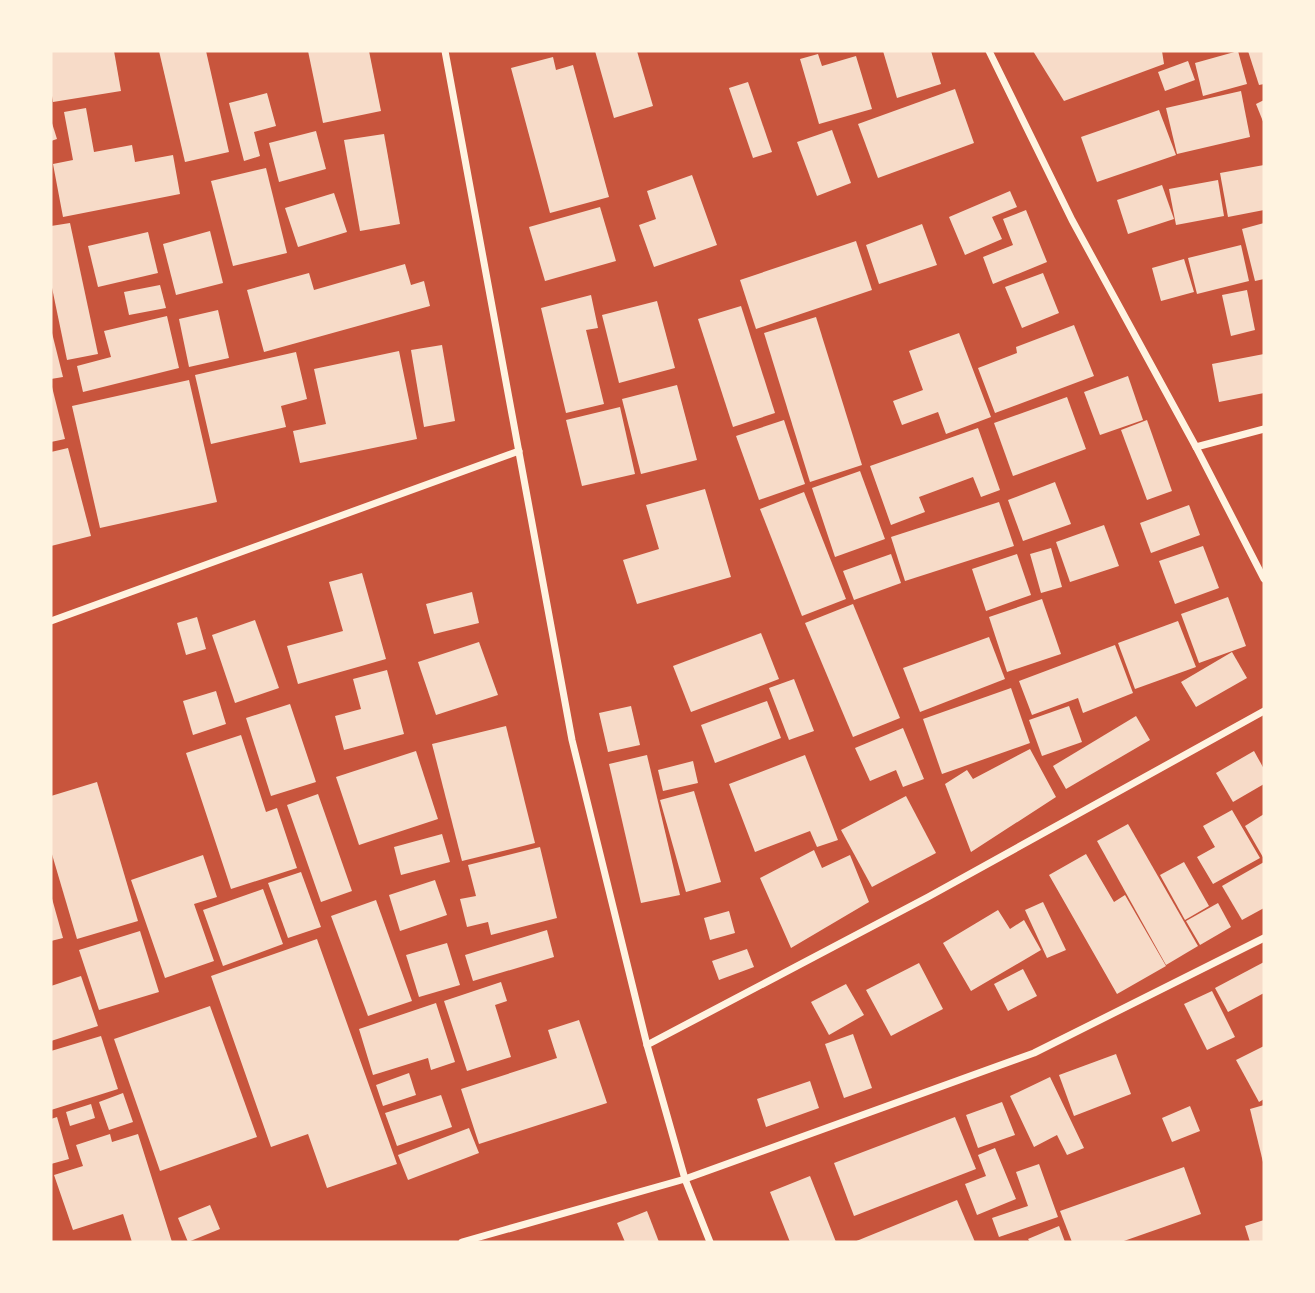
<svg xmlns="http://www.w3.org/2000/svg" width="1315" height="1293" font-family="'Space Grotesk',sans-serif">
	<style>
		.building { fill: #f7dbc8 }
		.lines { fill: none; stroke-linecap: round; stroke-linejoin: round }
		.minor { stroke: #fff3e0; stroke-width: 7 }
	</style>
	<rect width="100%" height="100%" fill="#c8553d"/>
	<g class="building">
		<path d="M 51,51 L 114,51 L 121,91 L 53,102 L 51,90 Z"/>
		<path d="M 159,51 L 206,51 L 229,152 L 185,162 Z"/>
		<path d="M 308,51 L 369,51 L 381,111 L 323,123 Z"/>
		<path d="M 595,51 L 637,51 L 653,106 L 614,118 Z"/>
		<path d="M 883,51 L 931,51 L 941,84 L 897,98 Z"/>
		<path d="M 1033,51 L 1162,51 L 1164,64 L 1064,101 Z"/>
		<path d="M 1238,51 L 1247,84 L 1203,96 L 1195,63 Z"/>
		<path d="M 1248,51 L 1264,51 L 1264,84 L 1259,85 Z"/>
		<path d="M 818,54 L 822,66 L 856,56 L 872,109 L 819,124 L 800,59 Z"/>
		<path d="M 553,57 L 556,70 L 573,65 L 609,197 L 550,213 L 511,68 Z"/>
		<path d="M 1188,61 L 1195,80 L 1165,91 L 1158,72 Z"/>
		<path d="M 748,82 L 772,152 L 753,158 L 729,88 Z"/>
		<path d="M 955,89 L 974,143 L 878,178 L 858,124 Z"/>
		<path d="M 1241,91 L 1250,137 L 1177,154 L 1166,108 Z"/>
		<path d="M 267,93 L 276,126 L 254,132 L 260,156 L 244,161 L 229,103 Z"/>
		<path d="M 1264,100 L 1264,124 L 1256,104 Z"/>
		<path d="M 86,108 L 94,152 L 132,145 L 135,162 L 173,155 L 180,194 L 63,217 L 53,164 L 73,160 L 64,112 Z"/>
		<path d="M 1159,110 L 1176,155 L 1097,182 L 1081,137 Z"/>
		<path d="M 51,120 L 57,139 L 51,141 Z"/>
		<path d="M 832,130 L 851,183 L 817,196 L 797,142 Z"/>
		<path d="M 316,131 L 326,169 L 279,182 L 269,143 Z"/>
		<path d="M 384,134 L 400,224 L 360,231 L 344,140 Z"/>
		<path d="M 1264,165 L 1264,210 L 1228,217 L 1220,173 Z"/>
		<path d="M 266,168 L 287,253 L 233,266 L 211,181 Z"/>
		<path d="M 692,175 L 717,245 L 654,267 L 639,225 L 656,219 L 647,191 Z"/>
		<path d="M 1218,180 L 1224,216 L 1176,225 L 1169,189 Z"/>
		<path d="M 1162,185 L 1174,219 L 1128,234 L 1117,200 Z"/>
		<path d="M 1010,191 L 1017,207 L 992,217 L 1002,239 L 965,255 L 949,217 Z"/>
		<path d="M 334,193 L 347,232 L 298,247 L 285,208 Z"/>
		<path d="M 600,207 L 616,261 L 545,281 L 529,227 Z"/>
		<path d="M 1026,210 L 1047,262 L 993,284 L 983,257 L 1013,245 L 1003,219 Z"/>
		<path d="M 70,223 L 98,354 L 67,360 L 51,283 L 51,226 Z"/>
		<path d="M 1264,223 L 1264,279 L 1255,281 L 1242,229 Z"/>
		<path d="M 922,224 L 937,265 L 879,284 L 866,245 Z"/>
		<path d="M 210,231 L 223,283 L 176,295 L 163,244 Z"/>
		<path d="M 148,232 L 158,273 L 98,287 L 88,246 Z"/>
		<path d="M 856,241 L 872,290 L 756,329 L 740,280 Z"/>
		<path d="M 1241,245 L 1249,281 L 1197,294 L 1188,258 Z"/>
		<path d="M 1184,259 L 1194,292 L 1161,301 L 1152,268 Z"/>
		<path d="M 405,264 L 411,285 L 424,281 L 430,306 L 264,352 L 247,290 L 309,273 L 314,290 Z"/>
		<path d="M 1043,273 L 1059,313 L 1022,328 L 1005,287 Z"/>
		<path d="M 160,285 L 166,308 L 129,315 L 124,292 Z"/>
		<path d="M 1247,290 L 1255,330 L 1231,336 L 1222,295 Z"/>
		<path d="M 591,295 L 598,328 L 586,330 L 604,404 L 566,413 L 541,308 Z"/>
		<path d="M 657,301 L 675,368 L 619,383 L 602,315 Z"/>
		<path d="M 741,306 L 775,413 L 733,427 L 698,319 Z"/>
		<path d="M 218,310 L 229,358 L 189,367 L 179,319 Z"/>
		<path d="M 167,316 L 179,368 L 83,392 L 77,366 L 111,357 L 104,331 Z"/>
		<path d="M 816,317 L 862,465 L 810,482 L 764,333 Z"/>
		<path d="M 1074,325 L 1094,376 L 995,413 L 978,368 L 1017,353 L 1016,347 Z"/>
		<path d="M 51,329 L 63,377 L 51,379 Z"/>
		<path d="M 959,333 L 991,417 L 946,434 L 938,412 L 902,425 L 893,401 L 923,390 L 909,351 Z"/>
		<path d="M 442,345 L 455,421 L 424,427 L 411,350 Z"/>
		<path d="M 399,351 L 417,439 L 300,463 L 293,431 L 326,424 L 314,369 Z"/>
		<path d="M 296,352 L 307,399 L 281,406 L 286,427 L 211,444 L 195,375 Z"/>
		<path d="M 1264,354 L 1264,393 L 1219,402 L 1212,364 Z"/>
		<path d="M 1128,376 L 1143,420 L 1100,435 L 1084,392 Z"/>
		<path d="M 189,380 L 217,502 L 100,528 L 72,406 Z"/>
		<path d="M 51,383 L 65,439 L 51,442 Z"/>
		<path d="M 677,385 L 697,460 L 641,474 L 622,399 Z"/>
		<path d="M 1067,397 L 1086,449 L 1013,476 L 994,423 Z"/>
		<path d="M 620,407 L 635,474 L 582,486 L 566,420 Z"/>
		<path d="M 784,420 L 805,484 L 759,500 L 736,436 Z"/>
		<path d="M 1147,420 L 1172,491 L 1147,500 L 1121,430 Z"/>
		<path d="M 978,428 L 1000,490 L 981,497 L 973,477 L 919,497 L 925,512 L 891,525 L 870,466 Z"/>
		<path d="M 68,448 L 91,536 L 51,546 L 51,452 Z"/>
		<path d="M 860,471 L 885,539 L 835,557 L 812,488 Z"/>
		<path d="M 1055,482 L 1071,524 L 1023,541 L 1008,500 Z"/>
		<path d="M 705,489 L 731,577 L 637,604 L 623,560 L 659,549 L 646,505 Z"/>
		<path d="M 804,492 L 846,599 L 802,616 L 760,509 Z"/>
		<path d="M 999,502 L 1014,546 L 905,581 L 891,537 Z"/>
		<path d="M 1189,505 L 1200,535 L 1151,553 L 1140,523 Z"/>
		<path d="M 1104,525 L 1119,566 L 1070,582 L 1056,542 Z"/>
		<path d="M 1203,546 L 1219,588 L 1175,604 L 1159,561 Z"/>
		<path d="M 1051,548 L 1062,587 L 1041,593 L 1030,554 Z"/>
		<path d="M 891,554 L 901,583 L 854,600 L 843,571 Z"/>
		<path d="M 1017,554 L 1031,595 L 986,611 L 972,569 Z"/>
		<path d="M 362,573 L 386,659 L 298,684 L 287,646 L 343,631 L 329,582 Z"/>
		<path d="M 472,592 L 479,623 L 434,634 L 426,604 Z"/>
		<path d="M 1228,597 L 1246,646 L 1199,663 L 1181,614 Z"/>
		<path d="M 1042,599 L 1061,654 L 1007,672 L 989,617 Z"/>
		<path d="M 853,604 L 900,718 L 853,737 L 805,623 Z"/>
		<path d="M 197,617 L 206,649 L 186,655 L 177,623 Z"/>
		<path d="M 255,620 L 279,688 L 235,703 L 212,635 Z"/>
		<path d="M 1178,621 L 1196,667 L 1135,689 L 1118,643 Z"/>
		<path d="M 761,633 L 779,679 L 691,712 L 673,666 Z"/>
		<path d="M 989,637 L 1005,679 L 920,712 L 903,668 Z"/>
		<path d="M 479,642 L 498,695 L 436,715 L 418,662 Z"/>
		<path d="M 1115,645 L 1133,693 L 1083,713 L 1078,698 L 1032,715 L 1019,681 Z"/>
		<path d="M 1232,652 L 1247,678 L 1196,707 L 1181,682 Z"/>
		<path d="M 387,670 L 404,734 L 344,750 L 335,716 L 361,709 L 353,679 Z"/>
		<path d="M 794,679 L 814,731 L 789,740 L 769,688 Z"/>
		<path d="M 1011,688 L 1030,743 L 942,774 L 923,719 Z"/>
		<path d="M 216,691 L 226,724 L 193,735 L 183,701 Z"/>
		<path d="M 767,701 L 781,738 L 715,763 L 701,725 Z"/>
		<path d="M 290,704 L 316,782 L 271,796 L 246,718 Z"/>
		<path d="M 631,706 L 640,745 L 608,752 L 599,713 Z"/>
		<path d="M 1069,706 L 1082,742 L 1042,756 L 1029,720 Z"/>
		<path d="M 1136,716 L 1150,740 L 1066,789 L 1053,766 Z"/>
		<path d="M 506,726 L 535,843 L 462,861 L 432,744 Z"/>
		<path d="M 903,728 L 924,779 L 903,787 L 896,770 L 870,781 L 855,748 Z"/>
		<path d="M 241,735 L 266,812 L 277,808 L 297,868 L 231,889 L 186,753 Z"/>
		<path d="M 1030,749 L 1056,797 L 971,852 L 945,784 L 967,770 L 973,779 Z"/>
		<path d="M 416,751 L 438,819 L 359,845 L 336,777 Z"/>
		<path d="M 1254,751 L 1264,769 L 1264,784 L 1233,802 L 1216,773 Z"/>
		<path d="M 647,755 L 680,895 L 641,903 L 609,764 Z"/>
		<path d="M 805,755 L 838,840 L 817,847 L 810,831 L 755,852 L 729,784 Z"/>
		<path d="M 693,761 L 698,783 L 663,791 L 658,770 Z"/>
		<path d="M 97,782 L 138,921 L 77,939 L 51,851 L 51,796 Z"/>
		<path d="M 694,791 L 721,882 L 686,892 L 660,800 Z"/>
		<path d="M 318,794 L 352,891 L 321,902 L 287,805 Z"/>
		<path d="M 906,796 L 936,853 L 872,887 L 841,830 Z"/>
		<path d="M 1232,810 L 1260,858 L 1213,884 L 1197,857 L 1215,847 L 1203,826 Z"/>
		<path d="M 1264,814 L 1264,859 L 1245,826 Z"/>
		<path d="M 1128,824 L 1198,946 L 1166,965 L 1097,841 Z"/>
		<path d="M 442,834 L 450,862 L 401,875 L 394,847 Z"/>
		<path d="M 540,847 L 557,918 L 491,935 L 488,922 L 467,927 L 460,899 L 476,896 L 468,865 Z"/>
		<path d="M 814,850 L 822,868 L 850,855 L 869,902 L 791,948 L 760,878 Z"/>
		<path d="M 1086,854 L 1114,902 L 1125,895 L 1166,966 L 1117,994 L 1049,875 Z"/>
		<path d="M 203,855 L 217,897 L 194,904 L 214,961 L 165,978 L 131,880 Z"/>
		<path d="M 1184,862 L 1209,906 L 1185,920 L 1160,875 Z"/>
		<path d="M 1264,862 L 1264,908 L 1242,920 L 1222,886 Z"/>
		<path d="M 301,872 L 321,927 L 288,938 L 268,883 Z"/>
		<path d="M 435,880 L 447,915 L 400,931 L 389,895 Z"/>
		<path d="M 263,889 L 283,944 L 223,966 L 203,910 Z"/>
		<path d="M 51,895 L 63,938 L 51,941 Z"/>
		<path d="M 376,900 L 412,1001 L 368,1016 L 331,916 Z"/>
		<path d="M 1043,902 L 1066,950 L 1047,958 L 1025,910 Z"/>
		<path d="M 1218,903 L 1231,927 L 1200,945 L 1186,921 Z"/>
		<path d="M 998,910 L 1010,929 L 1024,920 L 1041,950 L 971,991 L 943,943 Z"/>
		<path d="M 729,911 L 735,933 L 710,940 L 704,918 Z"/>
		<path d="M 547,930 L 554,957 L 473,981 L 465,955 Z"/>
		<path d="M 140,931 L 159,992 L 99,1010 L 79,950 Z"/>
		<path d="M 317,939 L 397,1164 L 327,1188 L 308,1134 L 271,1147 L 211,976 Z"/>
		<path d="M 447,943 L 460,985 L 419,997 L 406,955 Z"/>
		<path d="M 747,949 L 754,967 L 719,980 L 712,961 Z"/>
		<path d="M 1264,962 L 1264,993 L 1228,1012 L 1215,988 Z"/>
		<path d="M 919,963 L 943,1009 L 891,1036 L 866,990 Z"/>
		<path d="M 1023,969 L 1037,996 L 1008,1011 L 994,984 Z"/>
		<path d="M 81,976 L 98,1026 L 51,1041 L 51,986 Z"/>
		<path d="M 501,982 L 507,1001 L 495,1005 L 511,1057 L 467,1071 L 444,1001 Z"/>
		<path d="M 846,984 L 864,1015 L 829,1035 L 811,1002 Z"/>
		<path d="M 1212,991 L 1235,1037 L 1207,1050 L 1184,1004 Z"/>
		<path d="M 436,1003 L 455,1062 L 431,1070 L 428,1058 L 373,1075 L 359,1029 Z"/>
		<path d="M 210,1006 L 257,1137 L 160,1171 L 114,1039 Z"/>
		<path d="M 579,1020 L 607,1103 L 479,1144 L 461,1089 L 557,1058 L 548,1030 Z"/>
		<path d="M 853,1034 L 872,1088 L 844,1098 L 825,1044 Z"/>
		<path d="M 101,1036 L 118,1089 L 51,1110 L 51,1051 Z"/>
		<path d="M 1264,1046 L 1264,1099 L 1259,1102 L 1236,1060 Z"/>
		<path d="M 1116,1054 L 1131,1094 L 1074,1116 L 1059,1075 Z"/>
		<path d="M 409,1073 L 416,1095 L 383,1106 L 376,1085 Z"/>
		<path d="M 1050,1077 L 1084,1148 L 1067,1155 L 1057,1135 L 1034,1147 L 1010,1096 Z"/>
		<path d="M 810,1081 L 819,1108 L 766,1127 L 757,1099 Z"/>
		<path d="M 123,1093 L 133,1122 L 109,1130 L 99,1102 Z"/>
		<path d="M 441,1095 L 452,1127 L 397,1146 L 385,1113 Z"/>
		<path d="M 1002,1102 L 1015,1135 L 978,1148 L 966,1115 Z"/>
		<path d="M 91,1104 L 95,1118 L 70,1126 L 66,1112 Z"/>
		<path d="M 1264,1105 L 1264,1162 L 1263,1162 L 1250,1109 Z"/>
		<path d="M 1190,1106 L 1200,1131 L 1172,1142 L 1162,1118 Z"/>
		<path d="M 57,1117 L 69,1159 L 51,1164 L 51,1119 Z"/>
		<path d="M 955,1117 L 976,1169 L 854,1216 L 834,1163 Z"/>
		<path d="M 469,1128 L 479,1153 L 408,1180 L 398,1155 Z"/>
		<path d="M 110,1134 L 112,1142 L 138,1134 L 172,1242 L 132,1242 L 123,1214 L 73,1230 L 54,1175 L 83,1166 L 76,1145 Z"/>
		<path d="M 995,1148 L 1016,1199 L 977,1215 L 965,1184 L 986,1176 L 978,1155 Z"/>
		<path d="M 1039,1164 L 1058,1217 L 999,1237 L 992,1218 L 1028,1206 L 1016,1172 Z"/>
		<path d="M 1184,1167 L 1201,1214 L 1121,1242 L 1072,1242 L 1060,1211 Z"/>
		<path d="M 810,1176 L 836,1242 L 790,1242 L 770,1192 Z"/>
		<path d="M 957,1200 L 975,1242 L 854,1242 Z"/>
		<path d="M 210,1205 L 220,1229 L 188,1242 L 178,1218 Z"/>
		<path d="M 647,1211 L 659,1242 L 625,1242 L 617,1223 Z"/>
		<path d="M 1264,1220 L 1264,1242 L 1250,1242 L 1245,1226 Z"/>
		<path d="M 1059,1226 L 1065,1242 L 1030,1242 L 1028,1239 Z"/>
	</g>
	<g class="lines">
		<g class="minor">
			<path d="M 445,51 L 572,740 L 647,1045 L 685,1179 L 710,1242"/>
			<path d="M 989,51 L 1072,220 L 1196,447 L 1264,579"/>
			<path d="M 1196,447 L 1264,429"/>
			<path d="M 51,621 L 519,451"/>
			<path d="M 647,1045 L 928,897 L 1264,711"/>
			<path d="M 462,1242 L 685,1179 L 1034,1053 L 1264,938"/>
		</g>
	</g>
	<rect width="1315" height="1293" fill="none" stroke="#fff3e0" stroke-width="105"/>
</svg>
